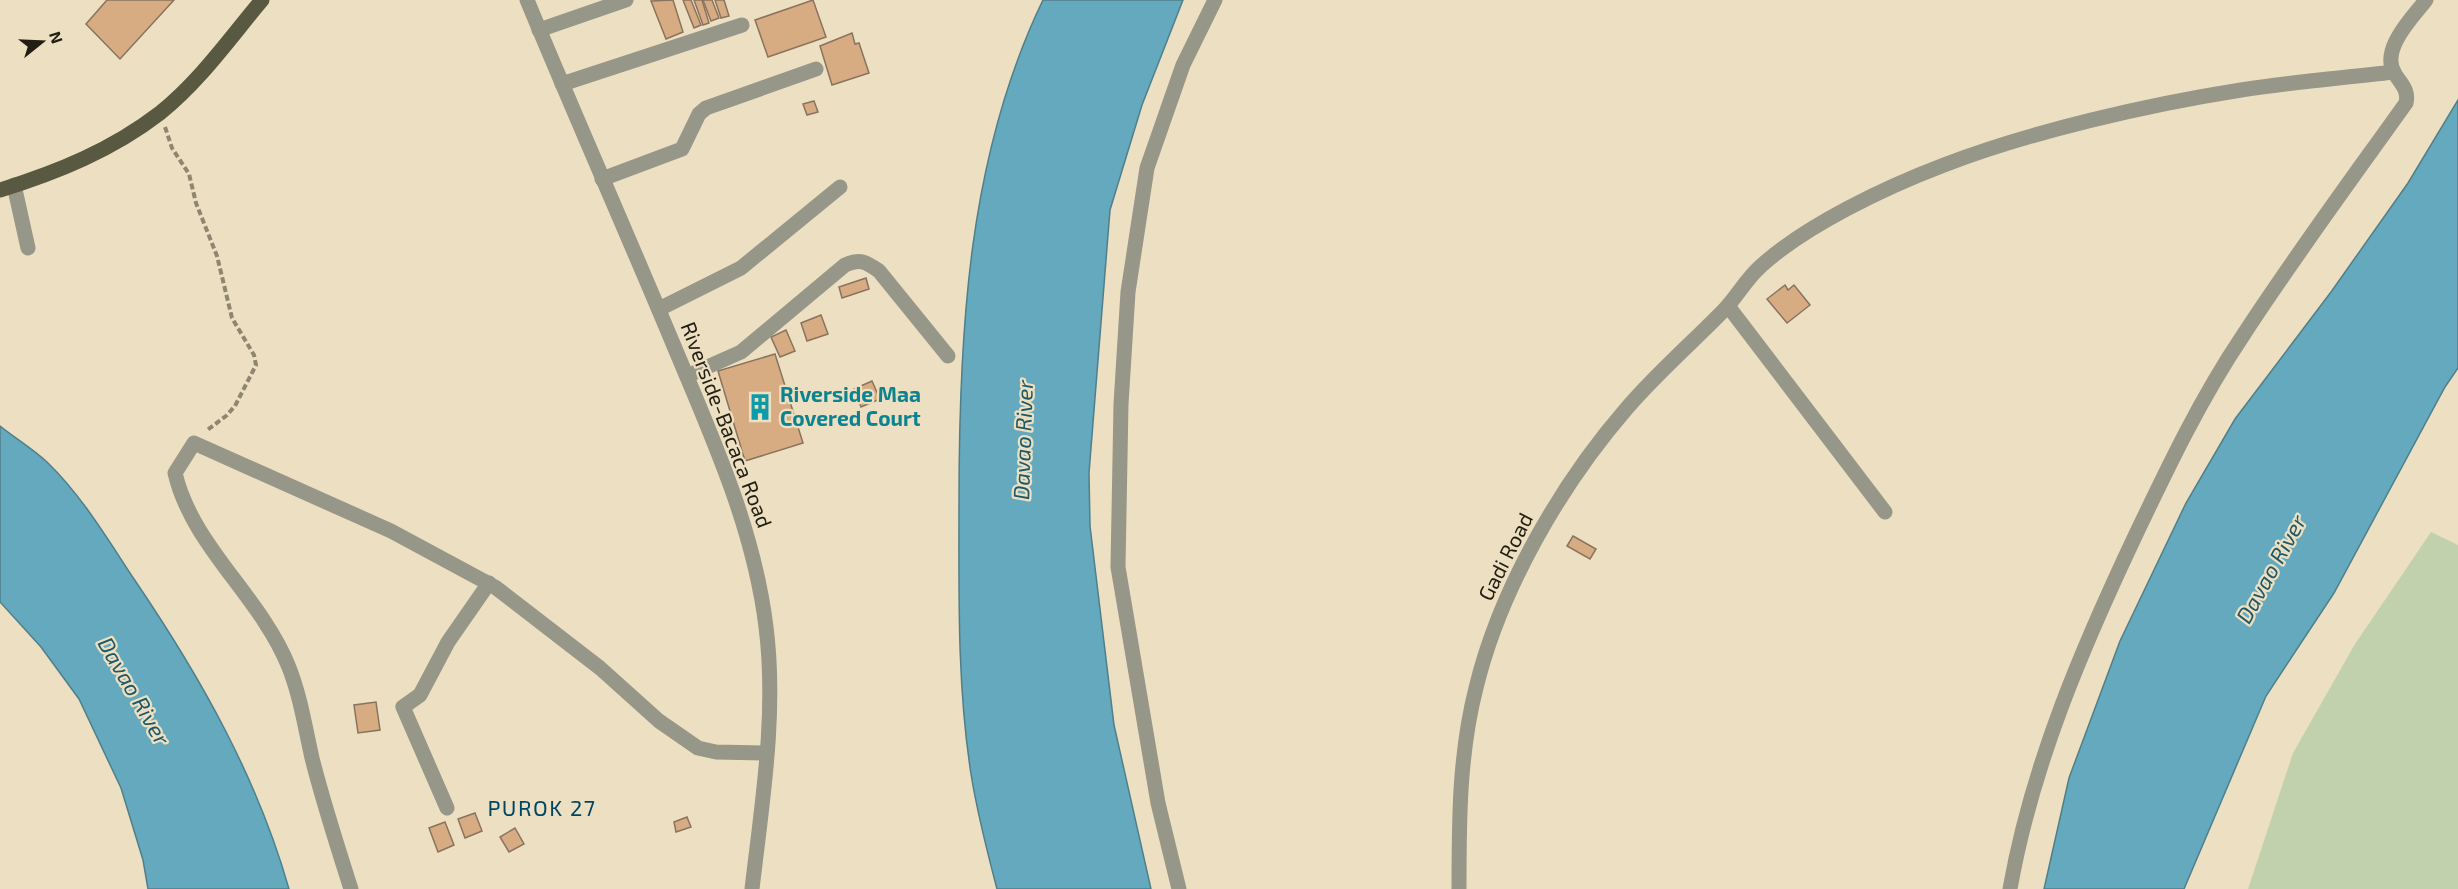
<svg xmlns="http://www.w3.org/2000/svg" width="2458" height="889" font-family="'Exo 2',sans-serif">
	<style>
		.green { fill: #c2d1ad }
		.water { fill: #64a9bd; stroke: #507f8a; stroke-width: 1.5 }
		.building { fill: #d8ac83; stroke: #89735e; stroke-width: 1.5 }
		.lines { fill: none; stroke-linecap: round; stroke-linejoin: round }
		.path { stroke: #8f8671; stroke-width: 4; stroke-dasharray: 6 3; stroke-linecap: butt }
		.minor { stroke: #969689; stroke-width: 15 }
		.major { stroke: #595942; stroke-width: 15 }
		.labels { text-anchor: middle; stroke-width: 4.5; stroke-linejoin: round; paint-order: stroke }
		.culture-label { font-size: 21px; font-weight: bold; fill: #0d838f; stroke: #ede0c2; text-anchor: start }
		.street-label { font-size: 21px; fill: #221e13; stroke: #ede0c2 }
		.water-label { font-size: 22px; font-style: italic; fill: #1e5766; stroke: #ede0c2 }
		.neighbourhood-label { font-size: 22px; letter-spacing: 1.5px; fill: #004564; stroke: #ede0c2 }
	</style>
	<rect width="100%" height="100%" fill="#ede0c2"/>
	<path class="green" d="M 2431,532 L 2458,545 L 2458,889 L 2248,889 L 2293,753 L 2355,644 Z"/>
	<g class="water">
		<path d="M 1043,0 L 1183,0 L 1142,105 L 1110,210 L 1089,473 L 1090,526 L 1114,725 L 1151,889 L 997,889 C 987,851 977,812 971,774 C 957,684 959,592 959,502 C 959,332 968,155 1043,0 Z"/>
		<path d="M 2458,100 L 2458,368 L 2445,387 L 2334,593 L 2266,696 L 2184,889 L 2044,889 L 2069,778 L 2120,641 L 2186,503 L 2235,419 L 2331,292 L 2408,183 Z"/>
		<path d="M 0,426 C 15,438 33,449 47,462 C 83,497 108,540 136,582 C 201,678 257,777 289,889 L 148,889 L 143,860 L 121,788 L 79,699 L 41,647 L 0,602 Z"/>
	</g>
	<g class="building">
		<path d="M 107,0 L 174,0 L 120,59 L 86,24 Z"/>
		<path d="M 673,0 L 683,32 L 666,39 L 651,1 Z"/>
		<path d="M 683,0 L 691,0 L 701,25 L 694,28 Z"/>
		<path d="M 694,0 L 702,0 L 709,23 L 703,25 Z"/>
		<path d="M 703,0 L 712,0 L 719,18 L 711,21 Z"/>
		<path d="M 715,0 L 724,0 L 729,16 L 721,18 Z"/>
		<path d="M 813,0 L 826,37 L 768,57 L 755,20 Z"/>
		<path d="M 852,33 L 855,44 L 859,43 L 869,73 L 832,85 L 820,46 Z"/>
		<path d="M 814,101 L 818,112 L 807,115 L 803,104 Z"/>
		<path d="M 866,278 L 869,289 L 842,298 L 839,287 Z"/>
		<path d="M 1785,285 L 1788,290 L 1794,285 L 1810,305 L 1787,323 L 1767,299 Z"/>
		<path d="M 821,315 L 828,334 L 807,341 L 801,323 Z"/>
		<path d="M 786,330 L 795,351 L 780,357 L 771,337 Z"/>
		<path d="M 775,354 L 803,443 L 745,461 L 718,371 Z"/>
		<path d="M 872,381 L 880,399 L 861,407 L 854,389 Z"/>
		<path d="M 1573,536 L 1596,549 L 1590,559 L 1567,546 Z"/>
		<path d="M 376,702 L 380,730 L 358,733 L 354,705 Z"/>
		<path d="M 475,813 L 482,831 L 465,838 L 458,819 Z"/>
		<path d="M 687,817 L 691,827 L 676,832 L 674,822 Z"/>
		<path d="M 445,822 L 454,845 L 438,852 L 429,828 Z"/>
		<path d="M 515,828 L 524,844 L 509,852 L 500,837 Z"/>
	</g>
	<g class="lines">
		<path class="path" d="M 165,127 L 172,148 L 189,174 L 196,203 L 217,256 L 232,318 L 254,355 L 256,365 L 235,406 L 226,416 L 206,431"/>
		<g class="minor">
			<path d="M 527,0 C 575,116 626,231 674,346 C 712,437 754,528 766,627 C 777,713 762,803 752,889"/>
			<path d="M 539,30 L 626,0"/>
			<path d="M 562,84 L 742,25"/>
			<path d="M 602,179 L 682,149 L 699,114 L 706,108 L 816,69"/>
			<path d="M 14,185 L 28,248"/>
			<path d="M 1728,306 L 1885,512"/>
			<path d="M 659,309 L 741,268 L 840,187"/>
			<path d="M 687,376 L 741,352 L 845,265 C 860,258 866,262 879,271 L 948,356"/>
			<path d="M 447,808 L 403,707 L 420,695 L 448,642 L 489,583"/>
			<path d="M 351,889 C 337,845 323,802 312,758 C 305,727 300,694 288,665 C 260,596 192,546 175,473 L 194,443 L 391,531 L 495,587 L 600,668 L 659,721 L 698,748 L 716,752 L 766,753"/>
			<path d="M 1179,889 L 1158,803 L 1118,567 L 1121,404 L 1128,292 L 1147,168 L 1183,65 L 1215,0"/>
			<path d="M 1459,889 C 1459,822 1459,754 1476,688 C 1500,589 1561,484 1627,408 C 1658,372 1693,342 1725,309 C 1738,295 1747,278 1761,266 C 1806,225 1886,187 1944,165 C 2033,131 2146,105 2241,90 C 2291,82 2343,78 2393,72"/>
			<path d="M 2010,889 C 2032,764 2083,646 2137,532 C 2169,465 2201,398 2242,337 C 2294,257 2351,180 2406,103 C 2409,90 2401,84 2395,74 C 2379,50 2413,17 2426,0"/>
		</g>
		<path class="major" d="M 0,190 C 58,172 112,150 160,113 C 200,81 230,38 262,0"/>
	</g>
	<defs>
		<symbol id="building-bare" viewBox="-9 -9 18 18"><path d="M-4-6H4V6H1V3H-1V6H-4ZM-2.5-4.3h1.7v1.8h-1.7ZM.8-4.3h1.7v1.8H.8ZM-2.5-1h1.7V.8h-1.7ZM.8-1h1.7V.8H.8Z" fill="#0f9aa8" stroke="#ede0c2" stroke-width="2.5" paint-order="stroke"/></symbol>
	</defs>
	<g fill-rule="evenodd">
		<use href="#building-bare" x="741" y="388" width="38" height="38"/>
	</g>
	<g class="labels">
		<g class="culture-label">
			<text x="780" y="402">Riverside Maa<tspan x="780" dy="24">Covered Court</tspan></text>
		</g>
		<g class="street-label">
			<text transform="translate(726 425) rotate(69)" y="7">Riverside-Bacaca Road</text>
			<text transform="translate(1506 557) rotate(-63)" y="7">Gadi Road</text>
		</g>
		<g class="water-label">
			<text transform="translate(1023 440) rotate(-88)" y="8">Davao River</text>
			<text transform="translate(2271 569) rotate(-61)" y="8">Davao River</text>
			<text transform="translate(134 691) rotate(60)" y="8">Davao River</text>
		</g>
		<g class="neighbourhood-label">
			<text x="542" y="816">PUROK 27</text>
		</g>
	</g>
	<g transform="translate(42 42) rotate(72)" stroke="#ede0c2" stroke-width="4.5" paint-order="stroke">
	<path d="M0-4.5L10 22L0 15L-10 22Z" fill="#221e13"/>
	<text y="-9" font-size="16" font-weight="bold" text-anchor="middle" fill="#221e13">N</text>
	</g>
</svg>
